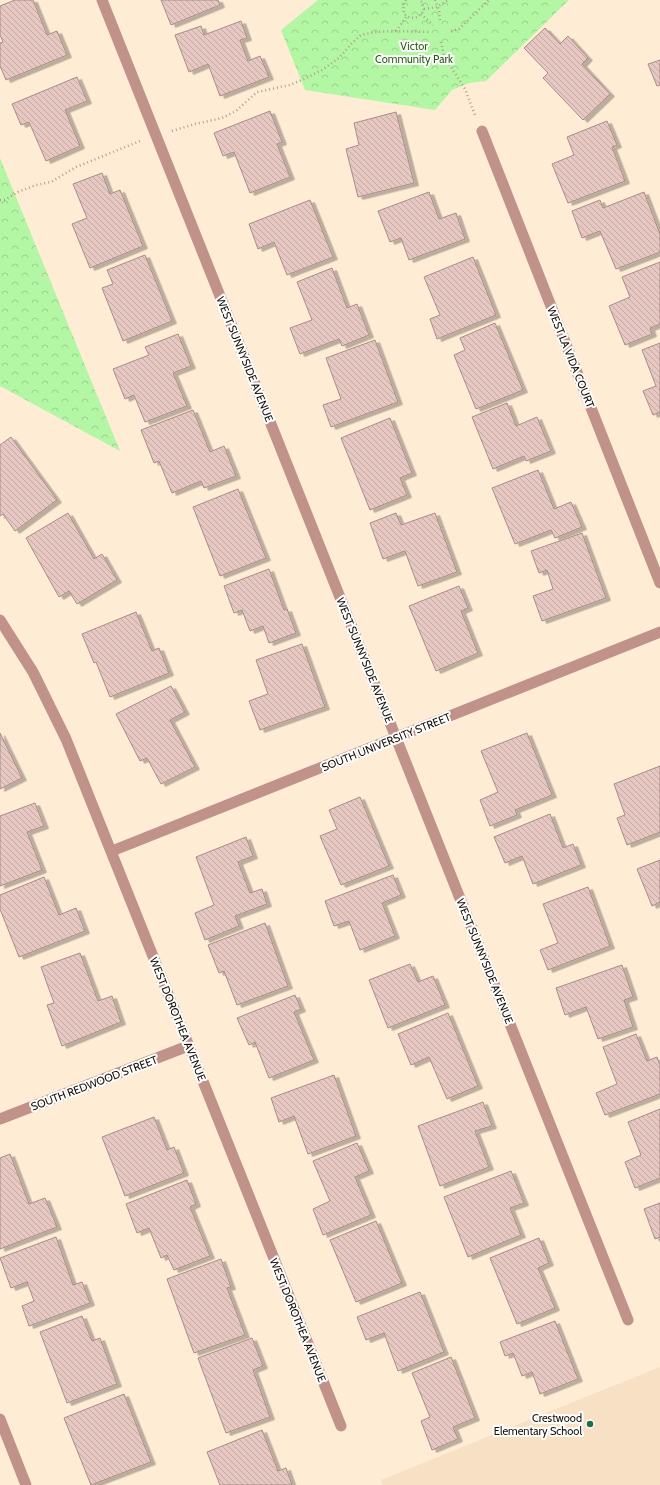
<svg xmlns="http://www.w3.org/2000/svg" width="660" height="1485" font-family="Cabin,sans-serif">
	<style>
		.built { fill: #f7e0c3 }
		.park { fill: url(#park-crowns) }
		.building { fill: url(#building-back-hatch); stroke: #a98c87; filter: url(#shadow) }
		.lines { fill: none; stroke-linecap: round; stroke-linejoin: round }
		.path { stroke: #afa190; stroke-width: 2.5; stroke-dasharray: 1 3; stroke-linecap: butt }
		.minor { stroke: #c1928a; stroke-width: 11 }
		.poi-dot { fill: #167348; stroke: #fff; stroke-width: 1.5 }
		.labels { text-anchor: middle; stroke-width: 4; stroke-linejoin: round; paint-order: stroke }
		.park-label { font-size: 11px; fill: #225f0e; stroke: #fff }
		.street-label { font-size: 11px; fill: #130d06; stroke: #fff }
		.poi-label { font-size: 11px; fill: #130d06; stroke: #fff; text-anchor: end }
	</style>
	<defs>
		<pattern id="park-crowns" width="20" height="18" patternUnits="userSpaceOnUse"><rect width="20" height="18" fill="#b3f6a3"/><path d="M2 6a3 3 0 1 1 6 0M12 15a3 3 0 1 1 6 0" fill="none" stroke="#99d28b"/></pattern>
		<pattern id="building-back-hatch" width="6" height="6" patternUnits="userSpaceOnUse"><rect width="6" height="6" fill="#e6c7c1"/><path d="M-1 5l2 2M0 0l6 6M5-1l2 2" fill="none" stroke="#c4aaa4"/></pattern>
		<filter id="shadow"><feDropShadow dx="4.5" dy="2.5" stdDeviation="0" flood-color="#0004"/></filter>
	</defs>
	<rect width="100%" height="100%" fill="#feecd5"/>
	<path class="built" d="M 660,1367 L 660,1485 L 383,1485 L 381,1480 Z"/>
	<g class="park">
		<path d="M 318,0 L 569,0 L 486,81 L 469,83 L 452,90 L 435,110 L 305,90 L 281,30 Z"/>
		<path d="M 0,158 L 120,451 L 0,386 Z"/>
	</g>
	<g class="building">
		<path d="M 15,0 L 33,0 L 47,35 L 57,31 L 67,55 L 6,80 L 0,66 L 0,43 L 3,42 L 0,35 L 0,6 Z"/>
		<path d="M 161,0 L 218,0 L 220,5 L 171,25 Z"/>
		<path d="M 241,21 L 247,38 L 240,40 L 248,61 L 260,56 L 269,77 L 220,96 L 208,64 L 189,72 L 175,35 L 201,26 L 204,35 Z"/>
		<path d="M 545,28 L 560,44 L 568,36 L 588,58 L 582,64 L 610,94 L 583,120 L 543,78 L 548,73 L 524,48 Z"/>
		<path d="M 660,60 L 660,85 L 657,86 L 648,64 Z"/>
		<path d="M 77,77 L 87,101 L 65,110 L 80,146 L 46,161 L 29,122 L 21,125 L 12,104 Z"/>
		<path d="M 270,111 L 282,142 L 277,144 L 290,177 L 250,193 L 234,152 L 223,156 L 214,133 Z"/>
		<path d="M 396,112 L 414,183 L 358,197 L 346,149 L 359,145 L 354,123 Z"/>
		<path d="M 607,121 L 617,145 L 612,147 L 625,181 L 568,203 L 552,164 L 574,155 L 567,137 Z"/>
		<path d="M 102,173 L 110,194 L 120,190 L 143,246 L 90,268 L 72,224 L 87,218 L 73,184 Z"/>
		<path d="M 429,192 L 439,219 L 456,213 L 465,239 L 409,260 L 401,238 L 390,242 L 378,211 Z"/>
		<path d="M 644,192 L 660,234 L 660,252 L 616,269 L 600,231 L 582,238 L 572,211 L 600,200 L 603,208 Z"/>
		<path d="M 310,200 L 333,257 L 287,275 L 274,242 L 258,249 L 249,224 Z"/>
		<path d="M 145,255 L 172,321 L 123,341 L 102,288 L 113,284 L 107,270 Z"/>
		<path d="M 473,257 L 496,315 L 437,339 L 430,319 L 440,315 L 424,277 Z"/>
		<path d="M 660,262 L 660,324 L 650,328 L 652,334 L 625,345 L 609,306 L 630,297 L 622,277 Z"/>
		<path d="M 332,268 L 347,308 L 357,304 L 369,335 L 342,346 L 339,339 L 300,354 L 290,328 L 312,320 L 297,282 Z"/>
		<path d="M 495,323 L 523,390 L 476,409 L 454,355 L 465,350 L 460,338 Z"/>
		<path d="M 178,334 L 191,366 L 173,373 L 187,406 L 145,422 L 134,395 L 125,399 L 113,369 L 149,355 L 145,347 Z"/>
		<path d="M 375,340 L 398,402 L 331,427 L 323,405 L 341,399 L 326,358 Z"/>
		<path d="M 660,343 L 660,412 L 653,415 L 643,391 L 656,386 L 642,350 Z"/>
		<path d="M 507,403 L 516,426 L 537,417 L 551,451 L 526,461 L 524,456 L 493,469 L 472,417 Z"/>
		<path d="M 193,410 L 210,452 L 224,446 L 236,476 L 204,488 L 201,481 L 172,493 L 159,461 L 154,463 L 141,430 Z"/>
		<path d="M 390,418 L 412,473 L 400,478 L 407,495 L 370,510 L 341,438 Z"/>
		<path d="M 11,437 L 57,500 L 15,531 L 3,514 L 0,516 L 0,445 Z"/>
		<path d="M 538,470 L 554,509 L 571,502 L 582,527 L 555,538 L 551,530 L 515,544 L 492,488 Z"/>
		<path d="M 238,489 L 266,558 L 220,576 L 193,507 Z"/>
		<path d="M 68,513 L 94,559 L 102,554 L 117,580 L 77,604 L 69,591 L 59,597 L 26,538 Z"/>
		<path d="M 396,513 L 401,525 L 435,513 L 457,572 L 418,586 L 405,551 L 383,559 L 370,523 Z"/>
		<path d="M 582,533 L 606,598 L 542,621 L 533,596 L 553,589 L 547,570 L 539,573 L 531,551 Z"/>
		<path d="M 269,569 L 284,610 L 287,609 L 296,633 L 269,643 L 263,626 L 250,631 L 242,610 L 234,613 L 224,586 Z"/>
		<path d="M 459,586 L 468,608 L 461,611 L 478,653 L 436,671 L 409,606 Z"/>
		<path d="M 136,612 L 152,651 L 159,648 L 169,673 L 110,697 L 96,662 L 94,663 L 82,634 Z"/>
		<path d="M 302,644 L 325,707 L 260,730 L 249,701 L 268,694 L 256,660 Z"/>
		<path d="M 171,686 L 185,712 L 170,720 L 195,767 L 161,784 L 147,758 L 140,761 L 116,714 Z"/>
		<path d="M 0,733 L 22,778 L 0,789 Z"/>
		<path d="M 527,733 L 552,795 L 515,810 L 517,815 L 490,826 L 480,800 L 498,792 L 481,751 Z"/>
		<path d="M 660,766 L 660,832 L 627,845 L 617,818 L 625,815 L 614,784 Z"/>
		<path d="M 360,797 L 389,866 L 341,885 L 320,836 L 337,829 L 329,810 Z"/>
		<path d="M 35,803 L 44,826 L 27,832 L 42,870 L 0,886 L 0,816 Z"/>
		<path d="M 550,814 L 563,848 L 573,844 L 581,865 L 533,884 L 522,856 L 505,863 L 494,837 Z"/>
		<path d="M 246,837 L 253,856 L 238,862 L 250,893 L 262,889 L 267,904 L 235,916 L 239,926 L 205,940 L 195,913 L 214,905 L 196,857 Z"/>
		<path d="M 660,860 L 660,902 L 652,906 L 637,869 Z"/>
		<path d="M 393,875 L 401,895 L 382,903 L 395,936 L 360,950 L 349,921 L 334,926 L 325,901 Z"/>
		<path d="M 44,877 L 59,915 L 76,908 L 85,931 L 19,957 L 0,909 L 0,895 Z"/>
		<path d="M 588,887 L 610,946 L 548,970 L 540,950 L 558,943 L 543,904 Z"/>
		<path d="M 265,923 L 288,986 L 237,1005 L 224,971 L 219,973 L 208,945 Z"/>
		<path d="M 80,953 L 98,1001 L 112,996 L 121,1022 L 62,1046 L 47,1005 L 54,1003 L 41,967 Z"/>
		<path d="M 410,964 L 418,982 L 433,976 L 445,1005 L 388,1028 L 369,980 Z"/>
		<path d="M 622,965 L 633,997 L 624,1000 L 633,1027 L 598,1039 L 586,1007 L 565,1015 L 556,988 Z"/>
		<path d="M 295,995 L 301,1009 L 294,1012 L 314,1060 L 269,1078 L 255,1042 L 249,1045 L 237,1018 Z"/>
		<path d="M 448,1013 L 478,1086 L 447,1099 L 429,1057 L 411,1065 L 398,1034 Z"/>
		<path d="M 636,1034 L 647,1061 L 657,1057 L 660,1065 L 660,1094 L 605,1115 L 596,1093 L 617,1084 L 603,1047 Z"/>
		<path d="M 334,1075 L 356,1136 L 308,1154 L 294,1116 L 279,1122 L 271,1098 Z"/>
		<path d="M 483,1102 L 492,1126 L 475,1131 L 489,1167 L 440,1186 L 418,1126 Z"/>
		<path d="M 660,1109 L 660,1178 L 635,1188 L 625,1162 L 641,1155 L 628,1122 Z"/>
		<path d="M 154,1117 L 167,1150 L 174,1147 L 184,1173 L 125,1196 L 102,1137 Z"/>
		<path d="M 357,1143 L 369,1171 L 355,1177 L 371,1215 L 323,1235 L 313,1209 L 330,1201 L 313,1161 Z"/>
		<path d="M 10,1154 L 29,1204 L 45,1198 L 57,1227 L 0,1249 L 0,1158 Z"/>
		<path d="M 511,1171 L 524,1203 L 510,1208 L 521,1235 L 468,1257 L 444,1197 Z"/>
		<path d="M 187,1180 L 196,1204 L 190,1207 L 210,1256 L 174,1270 L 167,1255 L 161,1258 L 149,1228 L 137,1233 L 126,1204 Z"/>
		<path d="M 660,1203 L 660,1237 L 655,1239 L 644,1209 Z"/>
		<path d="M 376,1221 L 402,1283 L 356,1302 L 330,1240 Z"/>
		<path d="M 56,1237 L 73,1285 L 82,1282 L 90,1303 L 29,1326 L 22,1306 L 34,1301 L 27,1282 L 11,1288 L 0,1258 Z"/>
		<path d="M 539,1238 L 549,1263 L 538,1268 L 555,1308 L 517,1324 L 490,1258 Z"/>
		<path d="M 221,1259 L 231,1287 L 227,1288 L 245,1335 L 194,1353 L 167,1279 Z"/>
		<path d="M 420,1292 L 444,1352 L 398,1371 L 384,1333 L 366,1340 L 357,1317 Z"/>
		<path d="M 82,1316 L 92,1341 L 100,1338 L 117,1384 L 67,1403 L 40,1332 Z"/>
		<path d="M 555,1321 L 578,1379 L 540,1394 L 532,1372 L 522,1376 L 513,1353 L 505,1356 L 500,1342 Z"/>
		<path d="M 252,1338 L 263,1366 L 253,1370 L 270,1417 L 226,1433 L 198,1358 Z"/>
		<path d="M 451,1357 L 475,1418 L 453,1427 L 458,1439 L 432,1450 L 421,1421 L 430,1417 L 412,1373 Z"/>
		<path d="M 124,1394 L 151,1462 L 91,1485 L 64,1418 Z"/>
		<path d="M 262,1430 L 278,1471 L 286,1468 L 292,1485 L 220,1485 L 207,1452 Z"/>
	</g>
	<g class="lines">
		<g class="path">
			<path d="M 406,0 L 403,5 L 404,14 L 410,18 L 418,17 L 424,11 L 422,2 L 419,0"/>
			<path d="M 435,0 L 439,10 L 440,21"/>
			<path d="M 424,9 L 437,7 L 448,0"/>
			<path d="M 421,14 L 433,25"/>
			<path d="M 396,31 L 407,16"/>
			<path d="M 451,31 L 459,29 L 489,0"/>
			<path d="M 441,42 L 444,56 L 465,89 L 475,115"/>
			<path d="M 172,131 L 195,124 L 222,118 L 236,111 L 257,92 L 290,85 L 304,79 L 322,70 L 339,58 L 351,44 L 361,35 L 375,32 L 394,31 L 430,32"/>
			<path d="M 0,200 L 5,200 L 18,192 L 36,185 L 51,182 L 76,167 L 140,141"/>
		</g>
		<g class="minor">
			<path d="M 102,0 L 628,1320"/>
			<path d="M 482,131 L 660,583"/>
			<path d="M 0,620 L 33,672 L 66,739 L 341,1426"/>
			<path d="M 112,851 L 660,632"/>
			<path d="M 0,1119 L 188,1046"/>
			<path d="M 0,1419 L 26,1485"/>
		</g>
	</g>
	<circle class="poi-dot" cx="590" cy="1424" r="4"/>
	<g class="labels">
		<g class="park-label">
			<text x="414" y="50">Victor<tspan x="414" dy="13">Community Park</tspan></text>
		</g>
		<g class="street-label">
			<text transform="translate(571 357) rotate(68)" y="4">WEST LA VIDA COURT</text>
			<text transform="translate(245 359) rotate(68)" y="4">WEST SUNNYSIDE AVENUE</text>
			<text transform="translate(365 660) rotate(68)" y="4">WEST SUNNYSIDE AVENUE</text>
			<text transform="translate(386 742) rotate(-22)" y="4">SOUTH UNIVERSITY STREET</text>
			<text transform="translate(485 961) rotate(68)" y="4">WEST SUNNYSIDE AVENUE</text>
			<text transform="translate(178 1019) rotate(68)" y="4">WEST DOROTHEA AVENUE</text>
			<text transform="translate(94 1083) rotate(-21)" y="4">SOUTH REDWOOD STREET</text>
			<text transform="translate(298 1320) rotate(68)" y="4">WEST DOROTHEA AVENUE</text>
		</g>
		<g class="poi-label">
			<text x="582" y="1422">Crestwood<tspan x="582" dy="13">Elementary School</tspan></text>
		</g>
	</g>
</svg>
